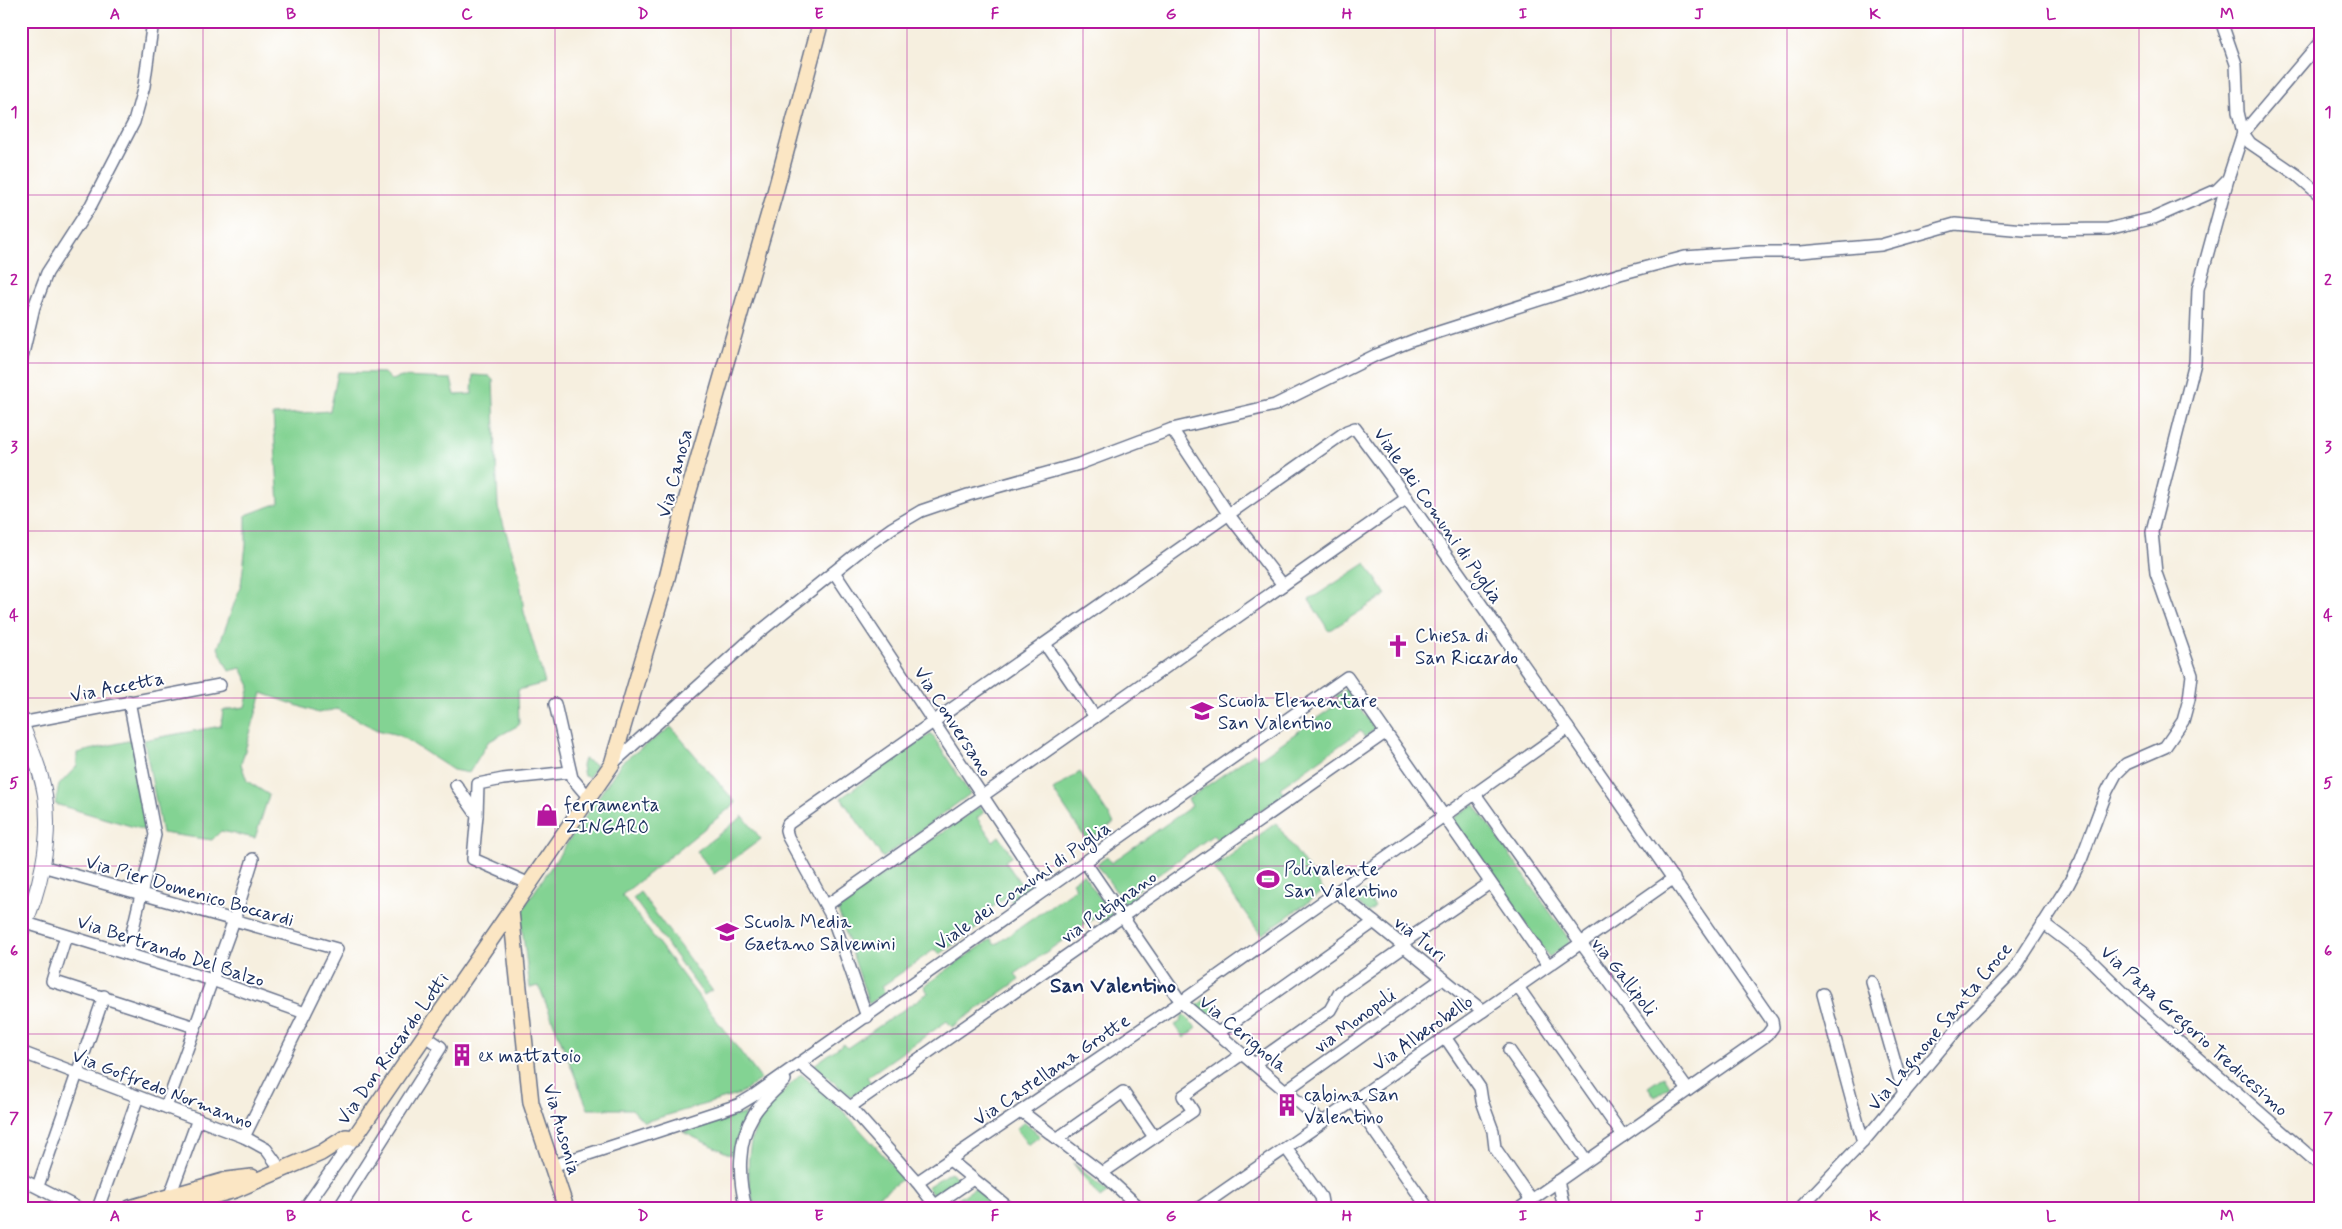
<svg xmlns="http://www.w3.org/2000/svg" width="2342" height="1229" font-family="Mynerve,sans-serif">
	<style>
		.green { fill: #83d393; stroke: #4f8178 }
		.lines { fill: none; stroke-linecap: round; stroke-linejoin: round }
		.minor-casing { stroke: #68728b; stroke-width: 14 }
		.tertiary-casing { stroke: #68728b; stroke-width: 16 }
		.secondary-casing { stroke: #68728b; stroke-width: 18 }
		.minor { stroke: #fff; stroke-width: 11 }
		.tertiary { stroke: #fff; stroke-width: 14 }
		.secondary { stroke: #fbe6c4; stroke-width: 15 }
		.grid { fill: none; stroke: #b5179e; stroke-width: 1; stroke-opacity: 0.55 }
		.labels { text-anchor: middle; stroke-width: 4; stroke-linejoin: round; paint-order: stroke }
		.street-label { font-size: 19px; fill: #1b2f5e; stroke: #fff }
		.poi-label { font-size: 19px; fill: #1b2f5e; stroke: #fff; text-anchor: start }
		.quarter-label { font-size: 21px; font-weight: bold; fill: #1b2f5e; stroke: #fff }
		.neatline { fill: none; stroke: #b5179e; stroke-width: 2 }
		.grid-label { font-size: 16px; text-anchor: middle; font-weight: bold; fill: #b5179e }
	</style>
	<rect width="100%" height="100%" fill="#fff"/>
	<filter id="ink" filterUnits="userSpaceOnUse"><feTurbulence type="fractalNoise" baseFrequency=".02" numOctaves="2"/><feDisplacementMap in="SourceGraphic" scale="10" xChannelSelector="R" yChannelSelector="G"/><feConvolveMatrix kernelMatrix="1 2 1 2 8 2 1 2 1" color-interpolation-filters="sRGB"/></filter>
	<filter id="wash" filterUnits="userSpaceOnUse"><feTurbulence type="fractalNoise" baseFrequency=".0096" numOctaves="4" result="noise"/><feDisplacementMap in="SourceGraphic" scale="20" xChannelSelector="R" yChannelSelector="G"/><feGaussianBlur stdDeviation="1.12" result="paint"/><feColorMatrix in="noise" values="0 0 0 0 0 0 0 0 0 0 0 0 0 0 0 0 0 1.4 0 .05"/><feComposite in="paint" operator="in"/></filter>
	<g filter="url(#wash)">
		<rect width="100%" height="100%" fill="#f6efdf"/>
		<g class="green">
			<path d="M 338,372 L 384,373 L 391,380 L 402,377 L 451,379 L 455,395 L 472,394 L 473,375 L 489,376 L 493,380 L 498,507 L 519,573 L 524,612 L 545,683 L 518,690 L 519,725 L 488,742 L 469,773 L 453,770 L 399,735 L 377,730 L 337,709 L 318,713 L 262,693 L 241,764 L 247,781 L 269,795 L 255,838 L 221,831 L 212,840 L 162,833 L 144,740 L 221,726 L 223,710 L 245,707 L 250,686 L 241,668 L 229,671 L 218,648 L 241,585 L 246,545 L 246,515 L 279,503 L 273,415 L 330,411 Z"/>
			<path d="M 1366,563 L 1386,595 L 1329,631 L 1309,600 Z"/>
			<path d="M 1346,689 L 1375,729 L 1365,737 L 1360,731 L 1280,788 L 1284,794 L 1218,841 L 1213,835 L 1133,893 L 1137,898 L 1126,906 L 1097,864 L 1107,857 L 1111,863 L 1192,806 L 1188,799 L 1254,753 L 1259,759 L 1340,702 L 1336,696 Z"/>
			<path d="M 671,727 L 736,803 L 622,895 L 761,1079 L 740,1094 L 644,1122 L 632,1109 L 588,1109 L 539,986 L 530,988 L 520,913 L 622,762 Z"/>
			<path d="M 931,733 L 970,794 L 883,858 L 841,798 Z"/>
			<path d="M 132,740 L 150,829 L 148,831 L 55,804 L 59,785 L 77,766 L 77,753 Z"/>
			<path d="M 584,759 L 596,765 L 589,777 L 584,776 L 582,766 Z"/>
			<path d="M 1080,772 L 1114,823 L 1087,841 L 1053,790 Z"/>
			<path d="M 1474,804 L 1571,942 L 1549,957 L 1452,819 Z"/>
			<path d="M 980,806 L 984,812 L 977,818 L 993,841 L 999,836 L 1012,856 L 1005,861 L 1021,884 L 1028,880 L 1033,888 L 1013,903 L 1008,896 L 973,921 L 977,928 L 940,954 L 935,949 L 881,987 L 885,993 L 869,1004 L 837,907 Z"/>
			<path d="M 743,816 L 761,839 L 714,874 L 697,851 Z"/>
			<path d="M 1276,823 L 1324,891 L 1261,935 L 1213,868 Z"/>
			<path d="M 1083,874 L 1112,915 L 1101,923 L 1096,917 L 1015,974 L 1019,980 L 952,1027 L 947,1021 L 867,1077 L 871,1083 L 851,1097 L 814,1065 L 843,1044 L 847,1048 L 928,993 L 924,986 L 991,939 L 995,945 L 1076,888 L 1072,882 Z"/>
			<path d="M 1364,891 L 1375,907 L 1369,912 L 1352,899 Z"/>
			<path d="M 640,892 L 712,990 L 704,995 L 633,898 Z"/>
			<path d="M 1207,998 L 1215,1012 L 1208,1018 L 1196,1006 Z"/>
			<path d="M 1183,1014 L 1197,1028 L 1184,1038 L 1175,1025 L 1180,1022 Z"/>
			<path d="M 801,1074 L 844,1112 L 904,1178 L 862,1208 L 755,1208 C 746,1178 744,1141 764,1114 C 774,1100 788,1087 801,1074 Z"/>
			<path d="M 1664,1076 L 1670,1086 L 1655,1097 L 1648,1087 Z"/>
			<path d="M 746,1113 L 731,1155 L 683,1132 Z"/>
			<path d="M 1024,1122 L 1040,1136 L 1028,1145 L 1016,1129 Z"/>
			<path d="M 1073,1163 L 1108,1192 L 1100,1198 Z"/>
			<path d="M 950,1172 L 960,1180 L 935,1198 L 927,1187 Z"/>
			<path d="M 975,1188 L 999,1208 L 946,1207 Z"/>
		</g>
	</g>
	<g filter="url(#ink)">
		<g class="lines">
			<defs>
				<g id="minor">
					<path d="M 2221,21 L 2236,64 L 2238,112 L 2243,133 L 2250,143 L 2297,175 L 2321,196"/>
					<path d="M 21,362 L 34,307 L 47,273 L 91,205 L 134,122 L 144,86 L 153,21"/>
					<path d="M 1172,429 L 1229,515 L 1283,585"/>
					<path d="M 834,572 L 1045,890"/>
					<path d="M 1045,644 L 1095,717"/>
					<path d="M 555,704 L 572,778 L 589,798"/>
					<path d="M 21,723 L 220,685"/>
					<path d="M 612,764 L 752,638 L 861,550 L 892,528 L 921,511 L 968,495 L 1079,464 L 1172,429 L 1275,405 L 1376,355 L 1414,340 L 1620,274 L 1685,257 L 1753,252 L 1801,252 L 1881,245 L 1955,224 L 2024,230 L 2108,229 L 2154,218 L 2217,190 L 2228,179"/>
					<path d="M 456,785 L 477,815 L 473,859 L 530,884"/>
					<path d="M 1475,794 L 1581,943 L 1674,878"/>
					<path d="M 477,815 L 478,784 L 503,779 L 570,772"/>
					<path d="M 1085,862 L 1181,1002 L 1322,1122"/>
					<path d="M 42,866 L 337,949 L 244,1137"/>
					<path d="M 1337,892 L 1483,1011"/>
					<path d="M 827,905 L 1407,498"/>
					<path d="M 26,923 L 212,980 L 305,1013"/>
					<path d="M 2043,923 L 2084,954 L 2131,1000 L 2321,1166"/>
					<path d="M 66,936 L 52,981 L 195,1027"/>
					<path d="M 1401,944 L 1490,883"/>
					<path d="M 127,954 L 155,835 L 129,701"/>
					<path d="M 1872,982 L 1904,1094"/>
					<path d="M 1518,987 L 1623,1136"/>
					<path d="M 1823,994 L 1863,1142"/>
					<path d="M 867,1017 L 833,919 L 788,837 L 786,830 L 788,824 L 1347,431 L 1355,428 L 1398,486 L 1568,728 L 1772,1021 L 1773,1027 L 1767,1035 L 1520,1208"/>
					<path d="M 1218,1033 L 1374,922"/>
					<path d="M 1445,1037 L 1480,1088 L 1482,1101 L 1493,1131 L 1495,1148 L 1531,1200"/>
					<path d="M 1509,1050 L 1586,1160"/>
					<path d="M 21,1052 L 244,1137 L 266,1149 L 282,1171"/>
					<path d="M 800,1064 L 850,1107 L 917,1182 L 937,1208"/>
					<path d="M 1254,1064 L 1330,1010 L 1340,992 L 1404,947"/>
					<path d="M 1285,1091 L 1443,978"/>
					<path d="M 1353,1101 L 1428,1208"/>
					<path d="M 166,1107 L 234,920 L 253,859"/>
					<path d="M 850,1107 L 1385,733"/>
					<path d="M 1021,1111 L 1102,1173 L 1140,1208"/>
					<path d="M 1058,1138 L 1123,1092 L 1154,1137"/>
					<path d="M 1286,1148 L 1321,1197 L 1323,1208"/>
					<path d="M 950,1160 L 1009,1208"/>
					<path d="M 552,1166 L 738,1105 L 753,1096 L 1347,677 L 1548,965"/>
					<path d="M 1102,1173 L 1193,1111 L 1183,1096 L 1242,1054"/>
					<path d="M 21,1179 L 78,1208"/>
					<path d="M 1558,1181 L 1564,1208"/>
					<path d="M 917,1182 L 1181,1002 L 1568,728"/>
					<path d="M 38,1186 L 104,996"/>
					<path d="M 169,1198 L 198,1119"/>
					<path d="M 98,1208 L 138,1097"/>
					<path d="M 305,1208 L 354,1138"/>
					<path d="M 339,1208 L 441,1047 L 425,1036"/>
					<path d="M 746,1208 C 738,1178 737,1141 754,1114 C 762,1101 775,1091 785,1080"/>
					<path d="M 931,1208 L 973,1179"/>
					<path d="M 1199,1208 L 1581,943 L 1688,1090"/>
					<path d="M 1800,1208 L 1863,1142 L 1965,1020 L 2013,971 L 2068,885 L 2081,860 L 2107,791 L 2116,774 L 2126,764 L 2165,747 L 2183,721 L 2189,699 L 2192,675 L 2156,573 L 2152,532 L 2195,363 L 2198,289 L 2228,179 L 2243,133 L 2321,41"/>
				</g>
				<path id="tertiary" d="M 21,722 C 30,746 41,770 45,795 C 52,841 40,891 21,933"/>
				<g id="secondary">
					<path d="M 511,911 L 531,1103 L 566,1208"/>
					<path d="M 130,1208 L 227,1180 L 252,1177"/>
					<path d="M 168,1208 L 235,1190 L 321,1153 L 346,1137 L 354,1138 L 612,764 L 667,578 L 686,501 L 774,196 L 821,21"/>
				</g>
			</defs>
			<use href="#minor" class="minor-casing"/>
			<use href="#tertiary" class="tertiary-casing"/>
			<use href="#secondary" class="secondary-casing"/>
			<use href="#minor" class="minor"/>
			<use href="#tertiary" class="tertiary"/>
			<use href="#secondary" class="secondary"/>
		</g>
	</g>
	<path class="grid" d="M 203,21 L 203,1208M 379,21 L 379,1208M 555,21 L 555,1208M 731,21 L 731,1208M 907,21 L 907,1208M 1083,21 L 1083,1208M 1259,21 L 1259,1208M 1435,21 L 1435,1208M 1611,21 L 1611,1208M 1787,21 L 1787,1208M 1963,21 L 1963,1208M 2139,21 L 2139,1208M 21,195 L 2321,195M 21,363 L 2321,363M 21,531 L 2321,531M 21,698 L 2321,698M 21,866 L 2321,866M 21,1034 L 2321,1034"/>
	<defs>
		<symbol id="church-bare" viewBox="-9 -9 18 18"><path d="M-1.2-6h2.4v3.5h3.3v2.4h-3.3V6h-2.4V-.1h-3.3v-2.4h3.3Z" fill="#b5179e" stroke="#fff" stroke-width="2.5" paint-order="stroke"/></symbol>
		<symbol id="school-bare" viewBox="-9 -9 18 18"><path d="M0-5L7-2L0 1L-7-2ZM-4 1L0 2.5L4 1V4Q0 6-4 4Z" fill="#b5179e" stroke="#fff" stroke-width="2.5" paint-order="stroke"/></symbol>
		<symbol id="shop-bare" viewBox="-9 -9 18 18"><path d="M-5-2.5h2.3a2.7 3.5 0 0 1 5.4 0H5L5.5 6h-11ZM-1.5-2.5h3a1.5 2.3 0 0 0-3 0Z" fill="#b5179e" stroke="#fff" stroke-width="2.5" paint-order="stroke"/></symbol>
		<symbol id="stadium-bare" viewBox="-9 -9 18 18"><path d="M0-5a6.5 5 0 1 0 0 10a6.5 5 0 1 0 0-10ZM-3.5-1.8h7v3.6h-7Z" fill="#b5179e" stroke="#fff" stroke-width="2.5" paint-order="stroke"/></symbol>
		<symbol id="building-bare" viewBox="-9 -9 18 18"><path d="M-4-6H4V6H1V3H-1V6H-4ZM-2.5-4.3h1.7v1.8h-1.7ZM.8-4.3h1.7v1.8H.8ZM-2.5-1h1.7V.8h-1.7ZM.8-1h1.7V.8H.8Z" fill="#b5179e" stroke="#fff" stroke-width="2.5" paint-order="stroke"/></symbol>
	</defs>
	<g fill-rule="evenodd">
		<use href="#church-bare" x="1382" y="630" width="32" height="32"/>
		<use href="#school-bare" x="1186" y="695" width="32" height="32"/>
		<use href="#shop-bare" x="531" y="799" width="32" height="32"/>
		<use href="#stadium-bare" x="1252" y="863" width="32" height="32"/>
		<use href="#school-bare" x="711" y="916" width="32" height="32"/>
		<use href="#building-bare" x="446" y="1039" width="32" height="32"/>
		<use href="#building-bare" x="1271" y="1089" width="32" height="32"/>
	</g>
	<g class="labels">
		<g class="street-label">
			<text transform="translate(674 473) rotate(-75)" y="7">Via Canosa</text>
			<text transform="translate(1439 515) rotate(55)" y="7">Viale dei Comuni di Puglia</text>
			<text transform="translate(117 686) rotate(-11)" y="7">Via Accetta</text>
			<text transform="translate(954 721) rotate(57)" y="7">Via Conversano</text>
			<text transform="translate(1022 885) rotate(-35)" y="7">Viale dei Comuni di Puglia</text>
			<text transform="translate(190 890) rotate(16)" y="7">Via Pier Domenico Boccardi</text>
			<text transform="translate(1108 906) rotate(-35)" y="7">via Putignano</text>
			<text transform="translate(1421 938) rotate(39)" y="7">via Turi</text>
			<text transform="translate(171 950) rotate(18)" y="7">Via Bertrando Del Balzo</text>
			<text transform="translate(1625 976) rotate(52)" y="7">via Gallipoli</text>
			<text transform="translate(1354 1020) rotate(-36)" y="7">via Monopoli</text>
			<text transform="translate(1939 1026) rotate(-50)" y="7">Via Lagnone Santa Croce</text>
			<text transform="translate(2195 1030) rotate(42)" y="7">Via Papa Gregorio Tredicesimo</text>
			<text transform="translate(1422 1032) rotate(-35)" y="7">Via Alberobello</text>
			<text transform="translate(1244 1033) rotate(40)" y="7">Via Cerignola</text>
			<text transform="translate(392 1048) rotate(-55)" y="7">Via Don Riccardo Lotti</text>
			<text transform="translate(1051 1069) rotate(-34)" y="7">Via Castellana Grotte</text>
			<text transform="translate(163 1088) rotate(21)" y="7">Via Goffredo Normanno</text>
			<text transform="translate(563 1129) rotate(74)" y="7">Via Ausonia</text>
		</g>
		<g class="poi-label">
			<text x="1415" y="642">Chiesa di<tspan x="1415" dy="22">San Riccardo</tspan></text>
			<text x="1218" y="707">Scuola Elementare<tspan x="1218" dy="22">San Valentino</tspan></text>
			<text x="564" y="811">ferramenta<tspan x="564" dy="22">ZINGARO</tspan></text>
			<text x="1284" y="875">Polivalente<tspan x="1284" dy="22">San Valentino</tspan></text>
			<text x="744" y="928">Scuola Media<tspan x="744" dy="22">Gaetano Salvemini</tspan></text>
			<text x="478" y="1062">ex mattatoio</text>
			<text x="1304" y="1101">cabina San<tspan x="1304" dy="22">Valentino</tspan></text>
		</g>
		<g class="quarter-label">
			<text x="1113" y="992">San Valentino</text>
		</g>
	</g>
	<rect width="2342" height="1229" fill="none" stroke="#fff" stroke-width="55"/>
	<rect x="28" y="28" width="2286" height="1174" class="neatline"/>
	<g class="grid-label">
		<text x="115" y="19">A</text>
		<text x="291" y="19">B</text>
		<text x="467" y="19">C</text>
		<text x="643" y="19">D</text>
		<text x="819" y="19">E</text>
		<text x="995" y="19">F</text>
		<text x="1171" y="19">G</text>
		<text x="1347" y="19">H</text>
		<text x="1523" y="19">I</text>
		<text x="1699" y="19">J</text>
		<text x="1875" y="19">K</text>
		<text x="2051" y="19">L</text>
		<text x="2227" y="19">M</text>
		<text x="14" y="117">1</text>
		<text x="2328" y="117">1</text>
		<text x="14" y="285">2</text>
		<text x="2328" y="285">2</text>
		<text x="14" y="452">3</text>
		<text x="2328" y="452">3</text>
		<text x="14" y="620">4</text>
		<text x="2328" y="620">4</text>
		<text x="14" y="788">5</text>
		<text x="2328" y="788">5</text>
		<text x="14" y="956">6</text>
		<text x="2328" y="956">6</text>
		<text x="14" y="1123">7</text>
		<text x="2328" y="1123">7</text>
		<text x="115" y="1221">A</text>
		<text x="291" y="1221">B</text>
		<text x="467" y="1221">C</text>
		<text x="643" y="1221">D</text>
		<text x="819" y="1221">E</text>
		<text x="995" y="1221">F</text>
		<text x="1171" y="1221">G</text>
		<text x="1347" y="1221">H</text>
		<text x="1523" y="1221">I</text>
		<text x="1699" y="1221">J</text>
		<text x="1875" y="1221">K</text>
		<text x="2051" y="1221">L</text>
		<text x="2227" y="1221">M</text>
	</g>
</svg>
